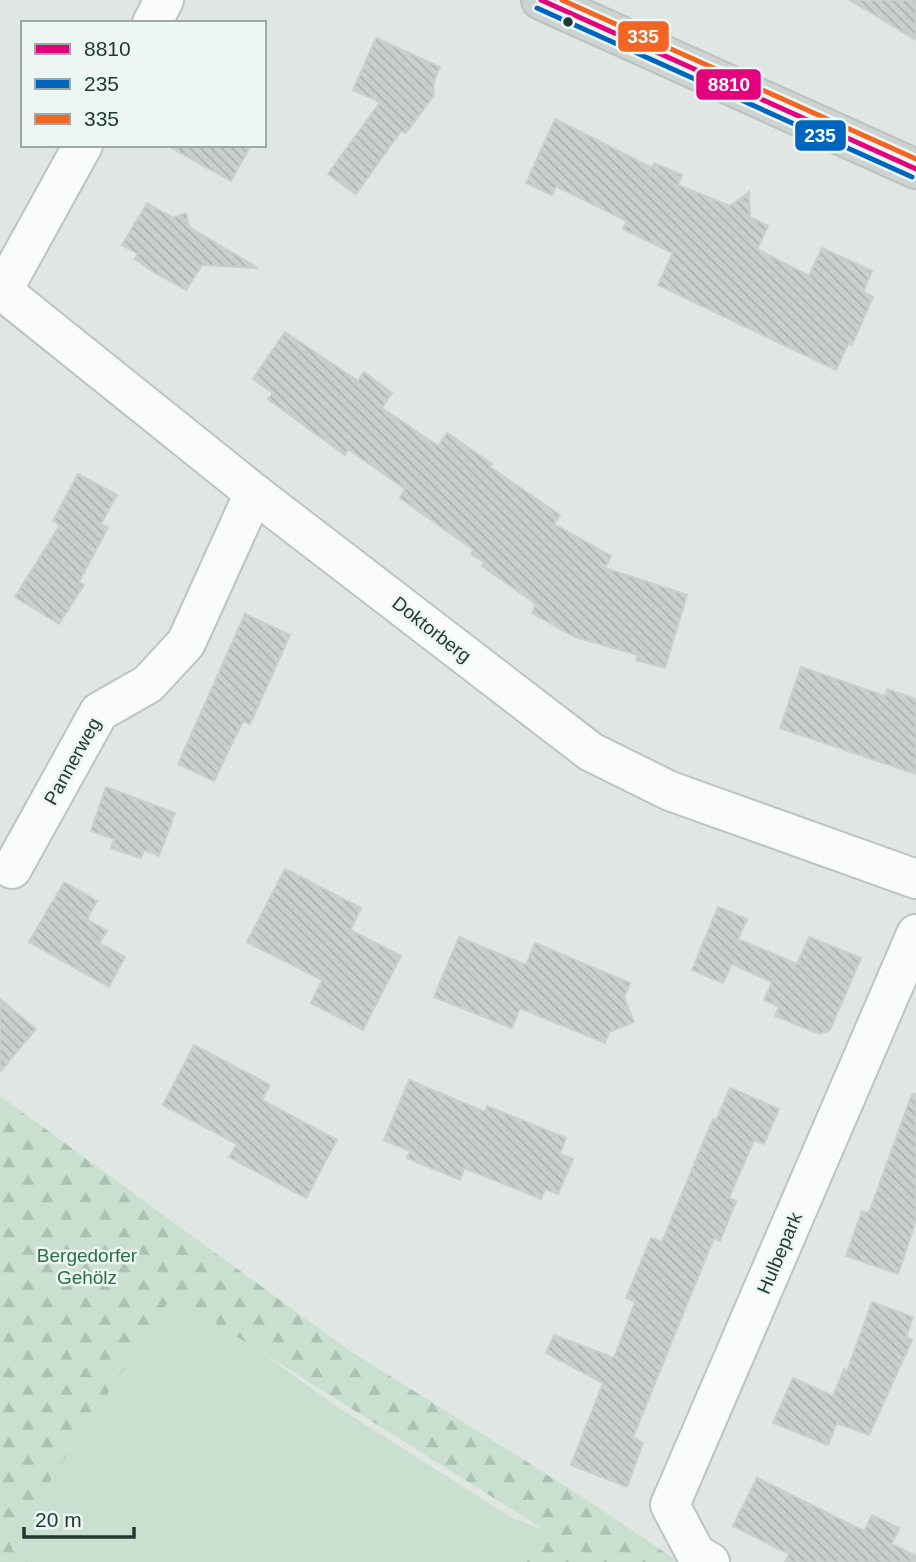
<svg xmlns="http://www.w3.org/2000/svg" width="916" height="1562" font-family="Helvetica,sans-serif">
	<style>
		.green { fill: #c9dfd0 }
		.forest { fill: url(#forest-firs) }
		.building { fill: url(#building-back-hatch); stroke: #c9cfcc; stroke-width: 2 }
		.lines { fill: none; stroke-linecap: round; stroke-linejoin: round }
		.minor-casing { stroke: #bdc3c0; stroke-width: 42 }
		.major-casing { stroke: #bac3c0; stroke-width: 42 }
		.minor { stroke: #fafbfb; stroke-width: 38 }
		.major { stroke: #ccd3d1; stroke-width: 38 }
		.bus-1-casing { stroke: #edf6f2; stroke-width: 10 }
		.bus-2-casing { stroke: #edf6f2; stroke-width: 10 }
		.bus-3-casing { stroke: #edf6f2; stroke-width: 10 }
		.bus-1 { stroke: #e5007d; stroke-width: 5 }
		.bus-2 { stroke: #0065bd; stroke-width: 5 }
		.bus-3 { stroke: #f26522; stroke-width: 5 }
		.bus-dot { fill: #1f3832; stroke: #edf6f2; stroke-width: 2.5 }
		.labels { text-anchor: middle; stroke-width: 5; stroke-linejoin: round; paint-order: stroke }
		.street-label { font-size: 19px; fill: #1f3832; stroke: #edf6f2 }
		.park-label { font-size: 19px; fill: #2b6e45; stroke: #edf6f2 }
		.line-badge { stroke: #edf6f2; stroke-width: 2.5 }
		.badge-label { font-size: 19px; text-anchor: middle; font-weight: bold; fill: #fff }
	</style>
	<defs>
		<pattern id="forest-firs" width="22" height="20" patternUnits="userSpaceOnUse" patternTransform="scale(1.75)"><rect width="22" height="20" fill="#c9dfd0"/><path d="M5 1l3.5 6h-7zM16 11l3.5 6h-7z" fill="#acc0b3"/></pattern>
		<pattern id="building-back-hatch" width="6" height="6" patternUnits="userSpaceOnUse" patternTransform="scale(1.75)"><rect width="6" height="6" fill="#c9cfcc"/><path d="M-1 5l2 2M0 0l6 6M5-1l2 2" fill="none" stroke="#acb2b0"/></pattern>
	</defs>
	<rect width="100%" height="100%" fill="#e0e6e3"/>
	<path class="green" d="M 172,1295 L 257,1349 L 339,1408 L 514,1519 L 546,1530 L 524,1562 L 28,1562 L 12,1550 L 52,1478 Z"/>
	<path class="forest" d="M 0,1096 L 350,1351 L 578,1494 L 679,1562 L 524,1562 L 545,1530 L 172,1296 L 52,1478 L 12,1550 L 28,1562 L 0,1562 Z"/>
	<g class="building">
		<path d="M 850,0 L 916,0 L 916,40 Z"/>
		<path d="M 376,38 L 440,67 L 434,81 L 433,97 L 406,133 L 401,131 L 356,194 L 328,174 L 380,102 L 353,90 Z"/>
		<path d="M 555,119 L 652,168 L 654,163 L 682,175 L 678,185 L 730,206 L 749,192 L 750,217 L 768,226 L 757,249 L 809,276 L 822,248 L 872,271 L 863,292 L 873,297 L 852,345 L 848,344 L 836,370 L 658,285 L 673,253 L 623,229 L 627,221 L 556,186 L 552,195 L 526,183 Z"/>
		<path d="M 166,145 L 251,145 L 231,181 Z"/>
		<path d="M 147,203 L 173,218 L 186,213 L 189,227 L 258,268 L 202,265 L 186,290 L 155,273 L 135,259 L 138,254 L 122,245 Z"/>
		<path d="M 285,332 L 358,381 L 364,372 L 392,393 L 382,408 L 438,446 L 447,433 L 492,464 L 490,467 L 560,515 L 554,524 L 611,556 L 605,568 L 687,595 L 665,668 L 636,660 L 638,655 L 575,637 L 532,613 L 536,604 L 482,566 L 484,562 L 471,554 L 474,550 L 400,498 L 405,489 L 348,449 L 345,455 L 268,399 L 273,393 L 253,379 Z"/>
		<path d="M 78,474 L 117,495 L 101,524 L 108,527 L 79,582 L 84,585 L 59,624 L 15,597 L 60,525 L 53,521 Z"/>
		<path d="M 245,614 L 290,635 L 250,724 L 243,721 L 214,781 L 178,764 Z"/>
		<path d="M 801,667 L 885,696 L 887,689 L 916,699 L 916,774 L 780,728 Z"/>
		<path d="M 106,787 L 175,813 L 159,856 L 144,850 L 141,858 L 111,848 L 114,839 L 91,831 Z"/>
		<path d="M 285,869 L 361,908 L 350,930 L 401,956 L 363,1030 L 311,1003 L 322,980 L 247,942 Z"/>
		<path d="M 64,882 L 97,901 L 87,919 L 107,931 L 99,943 L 125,957 L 109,987 L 29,942 Z"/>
		<path d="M 718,907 L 747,919 L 738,939 L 797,964 L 809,937 L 861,958 L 830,1030 L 820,1034 L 775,1016 L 779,1007 L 764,1000 L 772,982 L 732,964 L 723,983 L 692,970 Z"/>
		<path d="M 459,937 L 526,965 L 535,943 L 630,983 L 624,998 L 634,1022 L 609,1032 L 605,1043 L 520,1008 L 512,1028 L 434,997 Z"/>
		<path d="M 0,999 L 36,1029 L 0,1072 Z"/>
		<path d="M 194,1045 L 270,1085 L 262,1100 L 337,1140 L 306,1198 L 229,1157 L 237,1144 L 163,1105 Z"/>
		<path d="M 409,1080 L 485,1112 L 487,1106 L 566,1138 L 560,1154 L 573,1159 L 558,1194 L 545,1189 L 541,1199 L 464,1168 L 460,1180 L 407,1158 L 410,1151 L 384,1140 Z"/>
		<path d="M 730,1088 L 779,1109 L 764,1144 L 754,1140 L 729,1198 L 736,1201 L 720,1241 L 714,1238 L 633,1437 L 643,1443 L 627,1487 L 571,1465 L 603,1383 L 546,1353 L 554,1335 L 614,1358 L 635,1302 L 626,1298 L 651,1238 L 662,1242 L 713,1119 L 716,1121 Z"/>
		<path d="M 912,1094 L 916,1094 L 916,1221 L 898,1274 L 846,1256 L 862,1211 L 869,1213 Z"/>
		<path d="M 872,1302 L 913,1317 L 906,1337 L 912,1340 L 869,1435 L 837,1423 L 828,1445 L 773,1423 L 793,1378 L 833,1396 L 844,1369 L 847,1371 Z"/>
		<path d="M 757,1478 L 864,1531 L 872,1515 L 899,1528 L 892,1544 L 916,1556 L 916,1562 L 785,1562 L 789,1554 L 733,1526 Z"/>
	</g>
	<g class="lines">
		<defs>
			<g id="minor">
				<path d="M 152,23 L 164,0"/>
				<path d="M 0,289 L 254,493 L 591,752 L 670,791 L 916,879"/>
				<path d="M 3,290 L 83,145"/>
				<path d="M 12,869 L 99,712 L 148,684 L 186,643 L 254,493"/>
				<path d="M 710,1562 L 696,1554 L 670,1505 L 916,934"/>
			</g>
			<path id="major" d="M 541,0 L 916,169"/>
		</defs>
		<use href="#minor" class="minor-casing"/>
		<use href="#major" class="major-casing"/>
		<use href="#minor" class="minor"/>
		<use href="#major" class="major"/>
		<defs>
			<path id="bus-1" d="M 541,0 L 916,169"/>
			<path id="bus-2" d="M 537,8 L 912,177"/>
			<path id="bus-3" d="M 562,0 L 916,159"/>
		</defs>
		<use href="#bus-1" class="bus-1-casing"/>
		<use href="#bus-2" class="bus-2-casing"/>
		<use href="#bus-3" class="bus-3-casing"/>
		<use href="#bus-1" class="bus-1"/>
		<use href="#bus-2" class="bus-2"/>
		<use href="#bus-3" class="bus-3"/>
	</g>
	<circle class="bus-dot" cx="568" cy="22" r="6"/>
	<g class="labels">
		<g class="street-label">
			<text transform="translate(432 629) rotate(38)" y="7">Doktorberg</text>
			<text transform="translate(72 761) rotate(-61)" y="7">Pannerweg</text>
			<text transform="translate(779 1253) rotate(-67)" y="7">Hulbepark</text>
		</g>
		<g class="park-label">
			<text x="87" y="1262">Bergedorfer<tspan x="87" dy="22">Gehölz</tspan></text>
		</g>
	</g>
	<g class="line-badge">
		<rect x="617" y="20" width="53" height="33" rx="7" fill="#f26522"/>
		<rect x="695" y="68" width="67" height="33" rx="7" fill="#e5007d"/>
		<rect x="794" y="119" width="53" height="33" rx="7" fill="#0065bd"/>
	</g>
	<g class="badge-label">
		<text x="643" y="43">335</text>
		<text x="729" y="91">8810</text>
		<text x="820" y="142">235</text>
	</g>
	<rect x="21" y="21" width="245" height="126" fill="#edf6f2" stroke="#9baaa5" stroke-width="2"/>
	<rect x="35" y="44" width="35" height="10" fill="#e5007d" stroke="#9baaa5" stroke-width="2"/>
	<text x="84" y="56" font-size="21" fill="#1f3832">8810</text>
	<rect x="35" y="79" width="35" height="10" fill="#0065bd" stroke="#9baaa5" stroke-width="2"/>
	<text x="84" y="91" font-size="21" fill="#1f3832">235</text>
	<rect x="35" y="114" width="35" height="10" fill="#f26522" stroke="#9baaa5" stroke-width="2"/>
	<text x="84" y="126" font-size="21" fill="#1f3832">335</text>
	<path d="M24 1527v10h110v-10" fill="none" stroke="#1f3832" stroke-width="3.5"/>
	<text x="35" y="1527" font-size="21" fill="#1f3832" stroke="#edf6f2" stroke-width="5" paint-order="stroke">20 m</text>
</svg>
